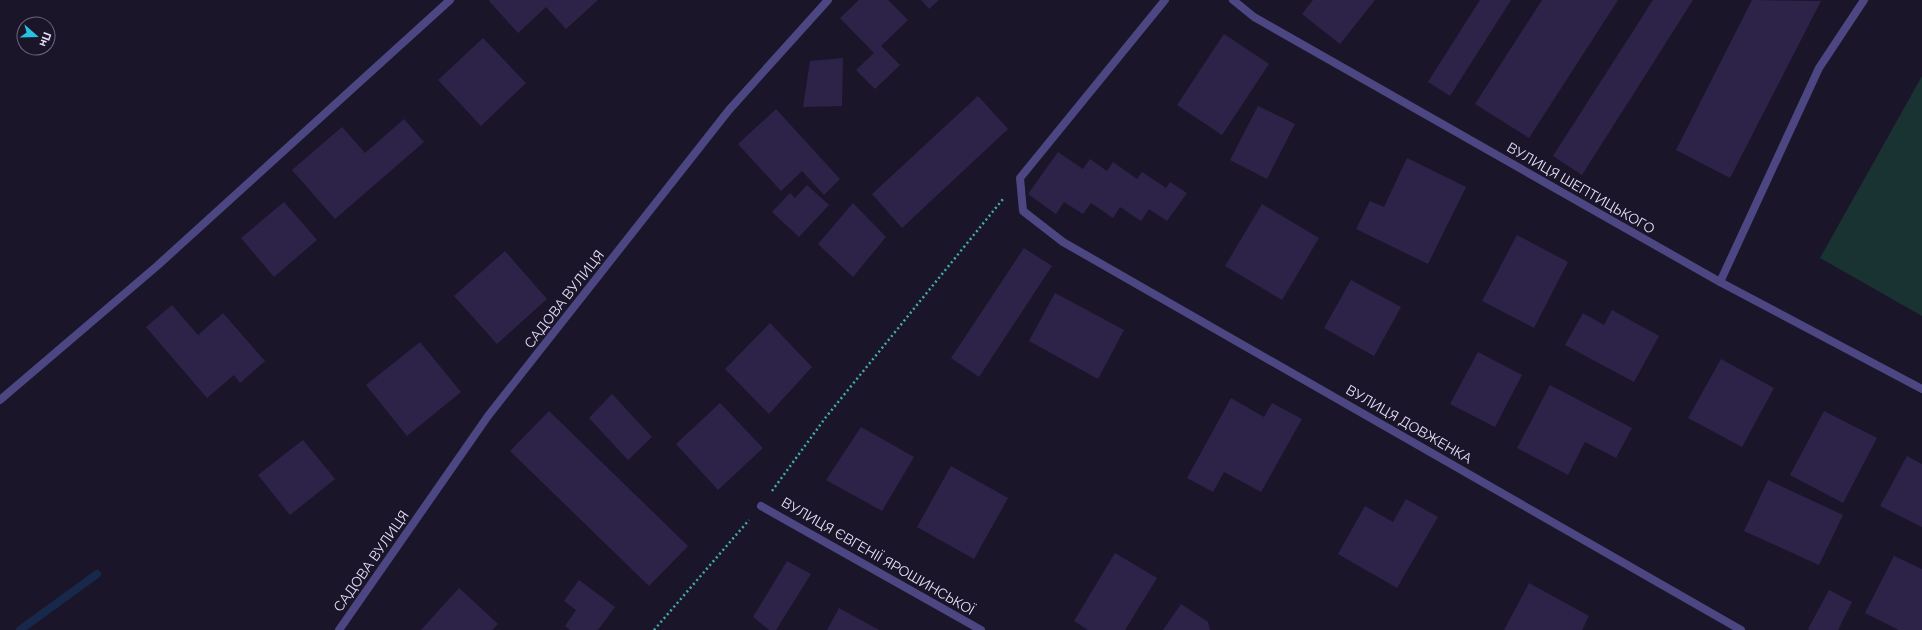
<svg xmlns="http://www.w3.org/2000/svg" width="1922" height="630" font-family="Raleway,sans-serif">
	<style>
		.green { fill: #193232 }
		.lines { fill: none; stroke-linecap: round; stroke-linejoin: round }
		.stream { stroke: #17284b; stroke-width: 8 }
		.building { fill: #2d2348 }
		.path { stroke: #42adae; stroke-width: 2.5; stroke-dasharray: 2 3; stroke-linecap: butt }
		.street { stroke: #4c4682; stroke-width: 8 }
		.labels { text-anchor: middle; stroke-width: 3; stroke-linejoin: round; paint-order: stroke }
		.street-label { font-size: 14px; fill: #e6e1fb; stroke: #1a1529 }
	</style>
	<rect width="100%" height="100%" fill="#1a1529"/>
	<path class="green" d="M 1922,76 L 1922,316 L 1820,258 Z"/>
	<g class="lines">
		<path class="stream" d="M 20,630 L 97,574"/>
	</g>
	<g class="building">
		<path d="M 490,0 L 598,0 L 566,29 L 546,7 L 518,33 L 489,1 Z"/>
		<path d="M 859,0 L 888,0 L 908,20 L 881,46 L 900,65 L 875,89 L 856,70 L 874,53 L 840,18 Z"/>
		<path d="M 921,0 L 939,0 L 929,9 Z"/>
		<path d="M 1313,0 L 1375,0 L 1340,44 L 1302,14 Z"/>
		<path d="M 1480,0 L 1511,0 L 1450,96 L 1428,82 Z"/>
		<path d="M 1542,0 L 1618,0 L 1529,138 L 1475,104 Z"/>
		<path d="M 1653,0 L 1693,0 L 1582,175 L 1553,156 Z"/>
		<path d="M 1752,0 L 1821,1 L 1730,178 L 1676,150 Z"/>
		<path d="M 1224,34 L 1269,64 L 1222,135 L 1177,105 Z"/>
		<path d="M 483,38 L 526,83 L 481,126 L 438,80 Z"/>
		<path d="M 843,58 L 842,106 L 803,107 L 810,61 Z"/>
		<path d="M 978,96 L 1008,129 L 902,228 L 872,194 Z"/>
		<path d="M 1258,106 L 1295,124 L 1267,179 L 1230,160 Z"/>
		<path d="M 776,109 L 840,179 L 824,195 L 802,171 L 781,191 L 738,144 Z"/>
		<path d="M 404,119 L 424,142 L 335,219 L 292,170 L 342,127 L 365,153 Z"/>
		<path d="M 1058,152 L 1083,169 L 1090,159 L 1107,171 L 1113,162 L 1137,179 L 1142,172 L 1166,188 L 1170,182 L 1187,193 L 1167,221 L 1149,209 L 1141,221 L 1120,207 L 1113,218 L 1091,203 L 1083,214 L 1064,202 L 1056,214 L 1028,194 Z"/>
		<path d="M 1407,158 L 1466,187 L 1428,264 L 1356,229 L 1370,201 L 1384,207 Z"/>
		<path d="M 807,185 L 829,205 L 799,237 L 772,212 L 790,193 L 795,198 Z"/>
		<path d="M 284,202 L 317,240 L 274,277 L 241,238 Z"/>
		<path d="M 853,203 L 886,237 L 853,277 L 818,244 Z"/>
		<path d="M 1262,204 L 1319,238 L 1282,300 L 1225,266 Z"/>
		<path d="M 1517,235 L 1568,262 L 1534,328 L 1482,301 Z"/>
		<path d="M 1024,248 L 1052,266 L 979,377 L 951,358 Z"/>
		<path d="M 505,251 L 547,299 L 497,344 L 454,296 Z"/>
		<path d="M 1351,280 L 1401,307 L 1374,356 L 1324,328 Z"/>
		<path d="M 1055,293 L 1124,330 L 1098,379 L 1029,341 Z"/>
		<path d="M 172,305 L 198,335 L 223,313 L 265,361 L 240,383 L 234,375 L 207,398 L 146,327 Z"/>
		<path d="M 1612,310 L 1659,336 L 1634,382 L 1565,345 L 1583,313 L 1604,325 Z"/>
		<path d="M 770,323 L 812,367 L 769,414 L 725,369 Z"/>
		<path d="M 420,342 L 461,392 L 407,436 L 366,385 Z"/>
		<path d="M 1478,352 L 1522,375 L 1495,427 L 1450,404 Z"/>
		<path d="M 1721,359 L 1774,388 L 1742,447 L 1688,418 Z"/>
		<path d="M 1550,385 L 1632,428 L 1616,458 L 1585,442 L 1568,475 L 1517,448 Z"/>
		<path d="M 612,394 L 652,437 L 628,460 L 589,418 Z"/>
		<path d="M 1231,398 L 1264,417 L 1272,403 L 1302,419 L 1261,492 L 1224,472 L 1213,492 L 1187,478 Z"/>
		<path d="M 720,403 L 763,448 L 718,490 L 676,444 Z"/>
		<path d="M 549,411 L 688,546 L 649,586 L 510,451 Z"/>
		<path d="M 1824,411 L 1877,438 L 1843,503 L 1790,475 Z"/>
		<path d="M 861,427 L 914,457 L 882,511 L 826,480 Z"/>
		<path d="M 303,440 L 335,479 L 290,515 L 258,475 Z"/>
		<path d="M 1907,456 L 1922,464 L 1922,527 L 1880,506 Z"/>
		<path d="M 951,466 L 1008,498 L 974,559 L 917,527 Z"/>
		<path d="M 1768,480 L 1843,515 L 1819,565 L 1744,531 Z"/>
		<path d="M 1406,499 L 1438,517 L 1397,588 L 1338,554 L 1365,506 L 1393,522 Z"/>
		<path d="M 1115,553 L 1157,578 L 1125,630 L 1088,630 L 1074,621 Z"/>
		<path d="M 1894,556 L 1922,569 L 1922,630 L 1899,630 L 1865,613 Z"/>
		<path d="M 787,561 L 811,574 L 776,630 L 769,630 L 753,617 Z"/>
		<path d="M 579,580 L 615,607 L 598,630 L 570,630 L 565,626 L 576,610 L 564,601 Z"/>
		<path d="M 1529,583 L 1589,616 L 1582,630 L 1504,630 Z"/>
		<path d="M 459,588 L 498,624 L 492,630 L 421,630 Z"/>
		<path d="M 1829,590 L 1852,602 L 1838,630 L 1810,630 L 1808,629 Z"/>
		<path d="M 1181,604 L 1208,622 L 1210,630 L 1163,630 Z"/>
		<path d="M 839,608 L 879,630 L 827,630 Z"/>
	</g>
	<g class="lines">
		<g class="path">
			<path d="M 772,491 L 826,417 L 1003,199"/>
			<path d="M 654,630 L 749,520"/>
		</g>
		<g class="street">
			<path d="M 1165,0 L 1020,178 L 1023,211 L 1063,242 L 1741,630"/>
			<path d="M 1233,0 L 1254,17 L 1720,282 L 1922,389"/>
			<path d="M 1720,282 L 1819,68 L 1864,0"/>
			<path d="M 0,400 L 157,266 L 450,0"/>
			<path d="M 761,506 L 981,630"/>
			<path d="M 339,630 L 488,416 L 729,110 L 828,0"/>
		</g>
	</g>
	<g class="labels">
		<g class="street-label">
			<text transform="translate(1581 188) rotate(30)" y="5">ВУЛИЦЯ ШЕПТИЦЬКОГО</text>
			<text transform="translate(564 299) rotate(-52)" y="5">САДОВА ВУЛИЦЯ</text>
			<text transform="translate(1409 424) rotate(30)" y="5">ВУЛИЦЯ ДОВЖЕНКА</text>
			<text transform="translate(878 556) rotate(30)" y="5">ВУЛИЦЯ ЄВГЕНІЇ ЯРОШИНСЬКОЇ</text>
			<text transform="translate(371 561) rotate(-55)" y="5">САДОВА ВУЛИЦЯ</text>
		</g>
	</g>
	<g transform="translate(36 36) rotate(110)"><circle r="19" fill="#1a1529" stroke="#6c677d"/>
	<path d="M0-3L7 15L0 10L-7 15Z" fill="#27c2e1"/>
	<text y="-6" font-size="11" font-weight="bold" text-anchor="middle" fill="#e6e1fb">Пн</text>
	</g>
</svg>
